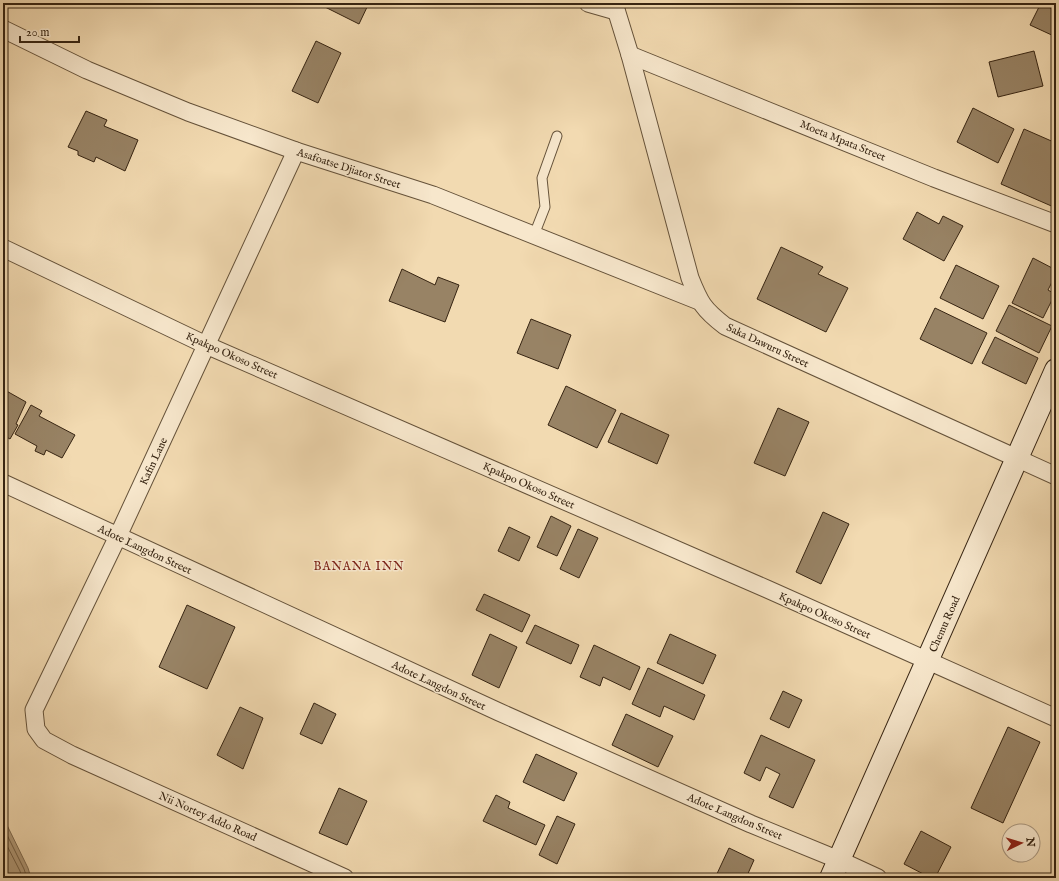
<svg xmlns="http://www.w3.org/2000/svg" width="1059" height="881" font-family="'IM FELL English',serif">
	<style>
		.water { fill: #b29c7b; stroke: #806c51 }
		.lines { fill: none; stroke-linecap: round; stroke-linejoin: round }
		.shore { stroke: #746046; stroke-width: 1 }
		.building { fill: #988365; stroke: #362412 }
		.lane-casing { stroke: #65523a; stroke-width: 11 }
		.street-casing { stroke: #65523a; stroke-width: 19 }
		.secondary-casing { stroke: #362412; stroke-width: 24 }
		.lane { stroke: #f7e7cc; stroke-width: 9 }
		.street { stroke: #f7e7cc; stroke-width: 17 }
		.secondary { stroke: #f7e7cc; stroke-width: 22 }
		.labels { text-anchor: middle; stroke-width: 3; stroke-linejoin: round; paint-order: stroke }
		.street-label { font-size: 11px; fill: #362412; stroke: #f7e7cc }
		.neighbourhood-label { font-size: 12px; letter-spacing: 1px; fill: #7a1f14; stroke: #f7e7cc }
	</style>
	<rect width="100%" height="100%" fill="#f2dab1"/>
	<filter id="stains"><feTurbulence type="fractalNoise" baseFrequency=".005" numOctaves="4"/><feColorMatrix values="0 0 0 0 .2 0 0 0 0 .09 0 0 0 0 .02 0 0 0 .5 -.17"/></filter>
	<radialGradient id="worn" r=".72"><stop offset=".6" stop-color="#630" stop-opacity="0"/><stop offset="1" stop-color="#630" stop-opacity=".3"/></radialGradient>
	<path class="water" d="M 3,817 L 28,868 L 31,878 L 3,878 Z"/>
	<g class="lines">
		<g class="shore">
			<path d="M 3,827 L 24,869 L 27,878"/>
			<path d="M 3,838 L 20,871 L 22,878"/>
		</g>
	</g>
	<g class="building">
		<path d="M 327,3 L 369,3 L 359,24 L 325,7 Z"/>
		<path d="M 1041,3 L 1056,11 L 1056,37 L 1030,25 Z"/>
		<path d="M 316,41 L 341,53 L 318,103 L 292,91 Z"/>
		<path d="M 1034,51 L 1043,86 L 998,97 L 989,62 Z"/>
		<path d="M 973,108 L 1014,129 L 998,163 L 957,142 Z"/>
		<path d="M 86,111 L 107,120 L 104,126 L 138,140 L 125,171 L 96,157 L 94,162 L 78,155 L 78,151 L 68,147 Z"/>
		<path d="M 1024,129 L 1056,143 L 1056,208 L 1001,184 Z"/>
		<path d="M 917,212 L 939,224 L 943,216 L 963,226 L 944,261 L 903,239 Z"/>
		<path d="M 781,247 L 823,267 L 818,274 L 848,288 L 826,332 L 757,299 Z"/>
		<path d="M 1033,258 L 1056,270 L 1056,274 L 1048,290 L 1055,294 L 1043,318 L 1012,303 Z"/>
		<path d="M 956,265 L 999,286 L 983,319 L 940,298 Z"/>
		<path d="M 402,269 L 435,285 L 438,277 L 459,285 L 445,322 L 389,301 Z"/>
		<path d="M 1009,305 L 1052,326 L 1039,353 L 996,331 Z"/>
		<path d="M 935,308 L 987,333 L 972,364 L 920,339 Z"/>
		<path d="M 531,319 L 571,335 L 558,369 L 517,353 Z"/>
		<path d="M 995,337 L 1038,358 L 1026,384 L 982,363 Z"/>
		<path d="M 566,386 L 616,410 L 597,448 L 548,425 Z"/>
		<path d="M 3,389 L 26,402 L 16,424 L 18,425 L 10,439 L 3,435 Z"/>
		<path d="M 31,405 L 42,411 L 39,416 L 75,435 L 62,458 L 46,450 L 44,455 L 35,451 L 37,446 L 15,434 Z"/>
		<path d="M 778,408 L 809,422 L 785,476 L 754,463 Z"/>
		<path d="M 621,413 L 669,435 L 657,464 L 608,442 Z"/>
		<path d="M 823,512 L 849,524 L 821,584 L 796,572 Z"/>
		<path d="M 551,516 L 571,526 L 557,556 L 537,547 Z"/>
		<path d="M 509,527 L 530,537 L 519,561 L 498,551 Z"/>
		<path d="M 578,529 L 598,538 L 579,578 L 560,569 Z"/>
		<path d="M 484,594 L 530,615 L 522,632 L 476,610 Z"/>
		<path d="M 187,605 L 235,627 L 207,689 L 159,667 Z"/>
		<path d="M 535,625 L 579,645 L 571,664 L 526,643 Z"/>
		<path d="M 490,634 L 517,647 L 499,688 L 472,675 Z"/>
		<path d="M 670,634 L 716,655 L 703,684 L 657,663 Z"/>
		<path d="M 594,645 L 640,667 L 630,690 L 603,677 L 600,686 L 580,677 Z"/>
		<path d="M 648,668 L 705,695 L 694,720 L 664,706 L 660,717 L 632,704 Z"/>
		<path d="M 783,691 L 802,700 L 789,728 L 770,719 Z"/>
		<path d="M 314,703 L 336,714 L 322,744 L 300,734 Z"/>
		<path d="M 240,707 L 263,718 L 243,769 L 217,755 Z"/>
		<path d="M 626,714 L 673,736 L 658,767 L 612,745 Z"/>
		<path d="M 1008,727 L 1040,742 L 1003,823 L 971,808 Z"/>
		<path d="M 761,735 L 815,760 L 793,808 L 769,797 L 780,774 L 766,767 L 760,781 L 744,773 Z"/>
		<path d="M 536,754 L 577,773 L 564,801 L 523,782 Z"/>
		<path d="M 339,788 L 367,801 L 347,845 L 319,833 Z"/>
		<path d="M 496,795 L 510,802 L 508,808 L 545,825 L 536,845 L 483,821 Z"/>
		<path d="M 557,816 L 575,824 L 557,864 L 539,855 Z"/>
		<path d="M 921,831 L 951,847 L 935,878 L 931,878 L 904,864 Z"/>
		<path d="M 729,848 L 754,860 L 746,878 L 715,878 Z"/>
	</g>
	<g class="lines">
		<defs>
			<path id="lane" d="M 534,235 L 545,207 L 542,178 L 557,136"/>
			<g id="street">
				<path d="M 588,3 L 616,11"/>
				<path d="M 614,3 L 630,55 L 690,278 C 700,303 703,309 725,326 L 1056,476"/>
				<path d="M 3,29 L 87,70 L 188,112 L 296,151 L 433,195 L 699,301"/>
				<path d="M 630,55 L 934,178 L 1056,224"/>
				<path d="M 296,151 L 118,536 L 34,710 L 36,729 L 44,740 L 72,755 L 345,878"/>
				<path d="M 3,248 L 206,345 L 767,589 L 1056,718"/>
				<path d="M 3,483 L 499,712 L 751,824 L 839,860 L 878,878"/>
			</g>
			<path id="secondary" d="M 831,878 L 1056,370"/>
		</defs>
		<use href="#lane" class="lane-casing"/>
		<use href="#street" class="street-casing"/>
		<use href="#secondary" class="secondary-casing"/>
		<use href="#lane" class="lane"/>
		<use href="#street" class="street"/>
		<use href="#secondary" class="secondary"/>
	</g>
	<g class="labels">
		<g class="street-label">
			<text transform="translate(843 140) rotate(22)" y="4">Moeta Mpata Street</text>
			<text transform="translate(349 168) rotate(18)" y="4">Asafoatse Djiator Street</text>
			<text transform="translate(768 345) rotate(25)" y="4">Saka Dawuru Street</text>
			<text transform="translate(232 355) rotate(24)" y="4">Kpakpo Okoso Street</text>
			<text transform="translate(153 461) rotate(-65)" y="4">Kafin Lane</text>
			<text transform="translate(529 485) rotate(24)" y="4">Kpakpo Okoso Street</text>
			<text transform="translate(145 549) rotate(25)" y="4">Adote Langdon Street</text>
			<text transform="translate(825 615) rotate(24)" y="4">Kpakpo Okoso Street</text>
			<text transform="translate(944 624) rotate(-66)" y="4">Chemu Road</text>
			<text transform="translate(439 685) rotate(25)" y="4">Adote Langdon Street</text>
			<text transform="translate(208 816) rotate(24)" y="4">Nii Nortey Addo Road</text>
			<text transform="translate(735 816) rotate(23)" y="4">Adote Langdon Street</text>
		</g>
		<g class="neighbourhood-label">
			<text x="359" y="570">BANANA INN</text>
		</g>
	</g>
	<rect width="1059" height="881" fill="none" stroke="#f2dab1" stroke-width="16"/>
	<rect x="4" y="4" width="1051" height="873" fill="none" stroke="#362412" stroke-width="2"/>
	<rect x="8" y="8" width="1043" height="865" fill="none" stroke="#362412"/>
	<g transform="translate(1021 843) rotate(85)"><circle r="19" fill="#f7e7cc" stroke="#aa9982"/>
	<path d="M0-3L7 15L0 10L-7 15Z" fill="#8f2418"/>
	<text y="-6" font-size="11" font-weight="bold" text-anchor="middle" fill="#362412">N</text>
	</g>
	<path d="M20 36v6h59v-6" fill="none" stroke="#362412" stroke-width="2"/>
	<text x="26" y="36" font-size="12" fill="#362412" stroke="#f7e7cc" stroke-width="3" paint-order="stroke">20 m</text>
	<rect width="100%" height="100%" filter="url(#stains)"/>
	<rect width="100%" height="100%" fill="url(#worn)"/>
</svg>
